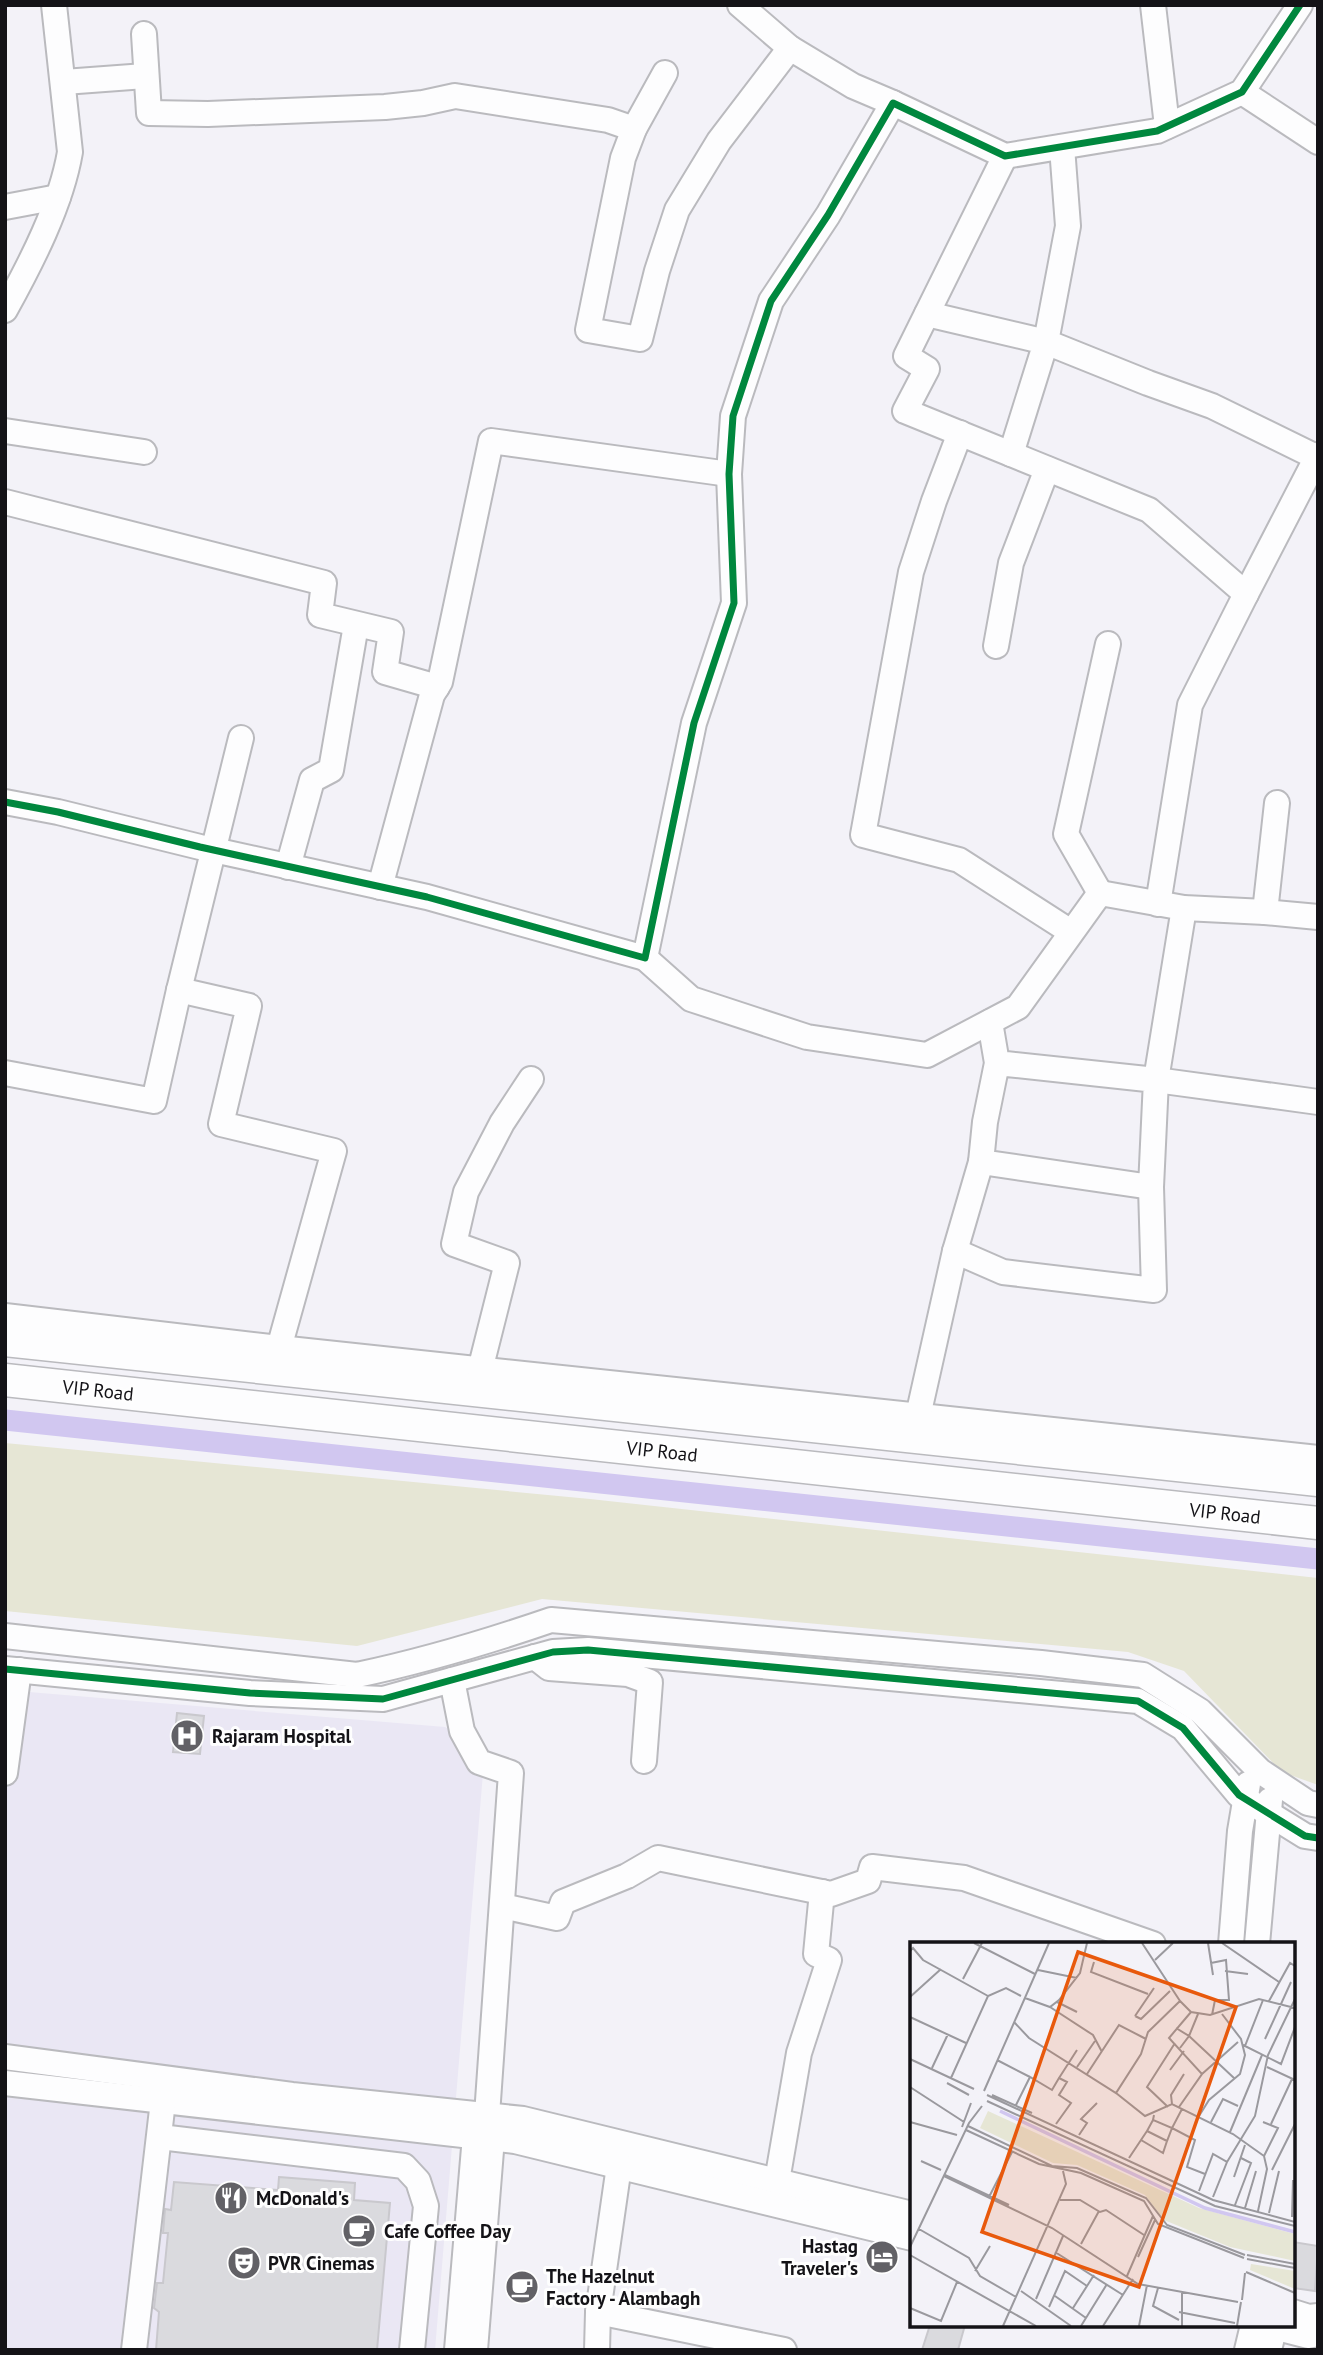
<svg xmlns="http://www.w3.org/2000/svg" width="1323" height="2355" font-family="'PT Sans',sans-serif">
	<style>
		.built { fill: #eae7f4 }
		.green { fill: #e6e6d5 }
		.lines { fill: none; stroke-linecap: round; stroke-linejoin: round }
		.canal { stroke: #d1c7f0; stroke-width: 21 }
		.building { fill: #dadade; stroke: #c9c8cd; stroke-width: 2 }
		.minor-casing { stroke: #bababe; stroke-width: 28 }
		.major-casing { stroke: #bababe; stroke-width: 35 }
		.minor { stroke: #fdfdfe; stroke-width: 24 }
		.major { stroke: #fdfdfe; stroke-width: 32 }
		.cycleway-casing { stroke: #fefefe; stroke-width: 11 }
		.cycleway { stroke: #00873e; stroke-width: 7 }
		.labels { text-anchor: middle; stroke-width: 6; stroke-linejoin: round; paint-order: stroke }
		.street-label { font-size: 19px; fill: #141317; stroke: #fefefe }
		.poi-label { font-size: 19px; font-weight: bold; fill: #141317; stroke: #fefefe; text-anchor: start }
		.inset-river { fill: none; stroke: #d1c7f0; stroke-width: 3.5 }
		.inset-road { fill: none; stroke: #9a999e; stroke-width: 2 }
		.view { fill: #e8590c; fill-opacity: 0.15; stroke: #e8590c; stroke-width: 3.5 }
		.inset-edge { fill: none; stroke: #141317; stroke-width: 3.5 }
	</style>
	<rect width="100%" height="100%" fill="#f3f2f8"/>
	<path class="built" d="M 5,1690 L 445,1727 L 485,1749 L 435,2350 L 5,2350 Z"/>
	<path class="green" d="M 5,1443 L 590,1499 L 1318,1578 L 1318,1785 L 1282,1772 L 1184,1671 L 1128,1652 L 542,1599 L 357,1646 L 5,1611 Z"/>
	<g class="lines">
		<path class="canal" d="M 5,1420 L 1318,1559"/>
	</g>
	<g class="building">
		<path d="M 177,1713 L 204,1716 L 200,1754 L 173,1752 Z"/>
		<path d="M 279,2177 L 355,2183 L 354,2200 L 390,2203 L 377,2350 L 156,2350 L 159,2312 L 154,2308 L 157,2283 L 163,2283 L 168,2233 L 163,2233 L 165,2209 L 171,2210 L 174,2182 L 278,2190 Z"/>
		<path d="M 1293,2242 L 1318,2246 L 1315,2291 L 1293,2288 Z"/>
		<path d="M 930,2325 L 965,2325 L 958,2350 L 922,2350 Z"/>
	</g>
	<g class="lines">
		<defs>
			<g id="minor">
				<path d="M 740,5 L 790,48 L 853,86 L 893,103"/>
				<path d="M 1153,5 L 1167,126"/>
				<path d="M 144,34 L 149,113 L 208,114 L 385,107 L 423,103 L 455,96 L 608,120 L 634,129"/>
				<path d="M 665,73 L 634,129 L 623,158 L 588,330 L 640,339 L 657,271 L 677,210 L 719,141 L 790,48"/>
				<path d="M 64,82 L 145,76"/>
				<path d="M 1242,92 L 1318,142"/>
				<path d="M 1062,147 L 1068,226 L 1046,342 L 1148,383 L 1212,406 L 1318,458"/>
				<path d="M 1005,156 L 906,356 L 927,369 L 905,411 L 1149,510 L 1246,594 L 1190,705 L 1158,904"/>
				<path d="M 5,207 L 58,197"/>
				<path d="M 5,310 C 31,263 61,205 70,152 L 54,5"/>
				<path d="M 927,314 L 1046,342 L 1011,454"/>
				<path d="M 5,431 L 144,452"/>
				<path d="M 960,433 L 934,501 L 911,572 L 863,835 L 959,860 L 1071,932"/>
				<path d="M 5,502 L 324,583 L 320,615 L 391,632 L 385,672 L 437,687"/>
				<path d="M 1246,594 L 1318,455"/>
				<path d="M 996,646 L 1011,563 L 1047,469"/>
				<path d="M 241,738 L 179,990 L 249,1006 L 221,1124 L 334,1151 L 279,1348"/>
				<path d="M 5,802 L 58,812 L 200,847 L 427,897 L 645,958 L 694,723 L 734,603 L 729,474 L 733,416 L 771,301 L 828,215 L 893,103 L 1005,156 L 1157,131 L 1242,92 L 1300,5"/>
				<path d="M 288,867 L 312,780 L 331,770 L 356,625"/>
				<path d="M 380,887 L 432,695 L 440,682 L 491,441 L 729,474"/>
				<path d="M 1100,893 L 1066,834 L 1108,644"/>
				<path d="M 1184,908 L 1156,1080 L 1318,1102"/>
				<path d="M 1265,912 L 1277,803"/>
				<path d="M 645,958 L 691,999 L 807,1037 L 927,1055 L 1018,1007 L 1100,893 L 1184,908 L 1265,912 L 1318,917"/>
				<path d="M 990,1022 L 997,1063 L 1156,1080 L 1151,1187 L 981,1162 L 985,1122 L 997,1063"/>
				<path d="M 5,1073 L 154,1101 L 179,990"/>
				<path d="M 955,1251 L 1003,1272 L 1154,1290 L 1151,1187"/>
				<path d="M 5,1316 L 279,1348 L 1318,1458"/>
				<path d="M 480,1370 L 507,1263 L 454,1244 L 466,1192 L 502,1123 L 531,1079"/>
				<path d="M 918,1416 L 955,1251 L 981,1162"/>
				<path d="M 5,1636 L 357,1675 C 423,1661 487,1642 551,1620 L 1041,1663 L 1143,1675 L 1200,1711 L 1260,1771 L 1308,1803 L 1318,1805"/>
				<path d="M 535,1657 L 549,1668 L 628,1674 L 650,1682 L 644,1761"/>
				<path d="M 5,1669 L 250,1693 L 383,1699 L 553,1652 L 588,1650 L 1138,1701 L 1183,1728 L 1239,1795 L 1305,1836 L 1318,1838"/>
				<path d="M 452,1680 L 462,1731 L 479,1762 L 511,1773 L 487,2115 L 492,2138 L 475,2350"/>
				<path d="M 5,1773 L 19,1670"/>
				<path d="M 502,1906 L 557,1918 L 563,1902 L 627,1876 L 658,1858 L 831,1894 L 868,1881 L 872,1867 L 964,1878 L 1153,1944"/>
				<path d="M 1231,1944 L 1240,1831 L 1248,1784"/>
				<path d="M 1257,1944 L 1270,1800"/>
				<path d="M 5,2057 L 292,2095 L 523,2119 L 912,2214"/>
				<path d="M 5,2083 L 515,2141 L 912,2238"/>
				<path d="M 160,2137 L 404,2166 L 418,2181 L 426,2206 L 412,2350"/>
				<path d="M 777,2181 L 799,2053 L 829,1960 L 816,1954 L 822,1892"/>
				<path d="M 598,2312 L 784,2350"/>
				<path d="M 1293,2312 L 1309,2317 L 1318,2316"/>
				<path d="M 1266,2325 L 1308,2336 L 1318,2334"/>
				<path d="M 134,2350 L 163,2101"/>
				<path d="M 457,2350 L 475,2136 L 483,2122"/>
				<path d="M 597,2350 L 598,2312 L 619,2166"/>
				<path d="M 1247,2350 L 1253,2325"/>
				<path d="M 1269,2350 L 1275,2325"/>
			</g>
			<g id="major">
				<path d="M 5,1340 L 1318,1480"/>
				<path d="M 5,1380 L 1318,1523"/>
			</g>
		</defs>
		<use href="#minor" class="minor-casing"/>
		<use href="#major" class="major-casing"/>
		<use href="#minor" class="minor"/>
		<use href="#major" class="major"/>
		<defs>
			<g id="cycleway">
				<path d="M 5,802 L 58,812 L 200,847 L 427,897 L 645,958 L 694,723 L 734,603 L 729,474 L 733,416 L 771,301 L 828,215 L 893,103 L 1005,156 L 1157,131 L 1242,92 L 1300,5"/>
				<path d="M 5,1669 L 250,1693 L 383,1699 L 553,1652 L 588,1650 L 1138,1701 L 1183,1728 L 1239,1795 L 1305,1836 L 1318,1838"/>
			</g>
		</defs>
		<use href="#cycleway" class="cycleway-casing"/>
		<use href="#cycleway" class="cycleway"/>
	</g>
	<defs>
		<symbol id="hospital-disc" viewBox="-11 -11 22 22"><circle r="9.5" fill="#626166" stroke="#fefefe"/><path d="M-5-5h3v3.5h4V-5h3V5h-3V1.5h-4V5h-3Z" fill="#fff"/></symbol>
		<symbol id="restaurant-disc" viewBox="-11 -11 22 22"><circle r="9.5" fill="#626166" stroke="#fefefe"/><path d="M-5-6h1v4h1v-4h1v4h1v-4h1v5L-1.5 .5V6h-2V.5L-5-1ZM5-6V6H3V1.5H1.5Q1.5-4 5-6Z" fill="#fff"/></symbol>
		<symbol id="cafe-disc" viewBox="-11 -11 22 22"><circle r="9.5" fill="#626166" stroke="#fefefe"/><path d="M-5.5-4.5H6V0H3Q3 3.5 0 3.5H-2.5Q-5.5 3.5-5.5 0ZM3-3.2v2h1.7v-2ZM-6 4.5H4V6H-6Z" fill="#fff"/></symbol>
		<symbol id="hotel-disc" viewBox="-11 -11 22 22"><circle r="9.5" fill="#626166" stroke="#fefefe"/><path d="M-6-4.5h1.5V1H6V5H4.5V3h-9V5H-6ZM-4 0a1.8 1.8 0 1 1 3.6 0ZM.5 0V-2.5h3Q6-2.5 6 0Z" fill="#fff"/></symbol>
		<symbol id="theatre-disc" viewBox="-11 -11 22 22"><circle r="9.5" fill="#626166" stroke="#fefefe"/><path d="M-5-5.5Q0-4 5-5.5V0Q5 5 0 6Q-5 5-5 0ZM-3.3-2.5H-1v1.5H-3.3ZM1-2.5H3.3v1.5H1ZM-2.8 1Q0 5.5 2.8 1Z" fill="#fff"/></symbol>
	</defs>
	<g fill-rule="evenodd">
		<use href="#hospital-disc" x="168" y="1717" width="38" height="38"/>
		<use href="#restaurant-disc" x="212" y="2179" width="38" height="38"/>
		<use href="#cafe-disc" x="340" y="2212" width="38" height="38"/>
		<use href="#hotel-disc" x="863" y="2238" width="38" height="38"/>
		<use href="#theatre-disc" x="225" y="2244" width="38" height="38"/>
		<use href="#cafe-disc" x="503" y="2268" width="38" height="38"/>
	</g>
	<g class="labels">
		<g class="street-label">
			<text transform="translate(98 1390) rotate(6)" y="7">VIP Road</text>
			<text transform="translate(662 1451) rotate(6)" y="7">VIP Road</text>
			<text transform="translate(1225 1513) rotate(6)" y="7">VIP Road</text>
		</g>
		<g class="poi-label">
			<text x="212" y="1743">Rajaram Hospital</text>
			<text x="256" y="2205">McDonald's</text>
			<text x="384" y="2238">Cafe Coffee Day</text>
			<text x="858" y="2253" text-anchor="end">Hastag<tspan x="858" dy="22">Traveler's</tspan></text>
			<text x="268" y="2270">PVR Cinemas</text>
			<text x="546" y="2283">The Hazelnut<tspan x="546" dy="22">Factory - Alambagh</tspan></text>
		</g>
	</g>
	<g transform="translate(910 1942)">
		<rect width="385" height="385" fill="#f3f2f8"/>
		<path d="M 78,169 L 289,266 L 385,292 L 385,319 L 320,305 L 254,278 L 235,253 L 167,223 L 143,221 L 70,186 ZM 341,322 L 385,329 L 385,347 L 340,328 Z" fill="#e6e6d5"/>
		<path class="inset-river" d="M 90,169 L 295,266 L 385,290"/>
		<path class="inset-road" d="M 64,1 L 125,32M 232,1 L 270,59M 298,1 L 303,33M 312,1 L 369,40M 0,9 L 3,6 L 13,18 L 78,54M 245,18 L 263,1M 184,20 L 181,30 L 238,52M 301,21 L 316,18 L 319,58 L 305,58 L 302,73M 128,28 L 167,36M 315,29 L 338,32M 53,37 L 72,1M 0,55 L 31,27M 115,56 L 140,65 L 149,58 L 170,31 L 177,1M 359,59 L 380,21 L 385,24M 147,60 L 167,70M 140,65 L 183,93 L 192,110M 288,72 L 279,94 L 324,136M 225,74 L 231,77 L 260,49M 225,74 L 244,46M 0,75 L 56,101M 104,80 L 119,96 L 206,151 L 231,112 L 238,90 L 270,59 L 281,70 L 300,73 L 349,57 L 385,66M 266,86 L 279,94 L 270,106M 355,97 L 381,40M 333,103 L 371,122 L 385,85M 335,104 L 353,58M 0,117 L 64,147M 87,118 L 120,135M 167,125 L 185,99M 357,125 L 385,138M 22,126 L 38,92M 260,128 L 274,109M 177,132 L 209,83 L 236,97M 292,132 L 328,100M 41,136 L 78,54 L 96,46 L 111,54M 37,141 L 59,153M 0,145 L 54,180M 74,149 L 139,1M 206,151 L 235,174 L 262,162 L 323,192 L 354,214 L 357,227 L 348,269M 77,153 L 303,258 L 385,280M 82,153 L 122,171M 77,159 L 305,264 L 385,284M 262,162 L 261,153 L 274,132M 106,163 L 120,135 L 142,148 L 149,136M 258,165 L 237,145 L 265,101M 269,165 L 292,132 L 259,96 L 281,70M 272,167 L 262,186 L 285,198 L 277,225 L 295,232M 289,174 L 299,158 L 330,132 L 335,113 L 331,97 L 312,72M 243,178 L 237,189 L 257,199 L 262,186 L 243,178 L 244,173M 0,180 L 47,193M 301,180 L 313,157 L 328,164M 353,180 L 368,186 L 354,214M 146,182 L 161,161 L 149,153 L 157,140 L 149,136 L 167,108M 361,182 L 382,137M 58,184 L 142,224 L 167,226 L 224,251 L 236,256 L 257,283 L 335,313M 52,185 L 61,161M 56,188 L 129,222 L 171,231 L 234,259 L 248,282 L 334,316M 320,190 L 352,113M 169,193 L 177,181 L 171,177 L 187,161M 231,198 L 253,211 L 257,199M 219,216 L 237,189M 11,219 L 31,228M 317,220 L 345,174 L 358,113 L 385,57M 362,228 L 385,182M 35,233 L 99,263M 34,234 L 142,286 L 228,342 L 328,360M 324,235 L 335,203M 289,249 L 303,212 L 317,220 L 303,255M 79,255 L 102,210M 150,258 L 170,258 L 190,270 L 196,268 L 234,293M 325,263 L 341,221 L 331,216M 335,266 L 346,229M 359,271 L 369,229M 382,275 L 383,238M 9,287 L 59,316 L 70,334 L 106,355M 171,302 L 189,269M 0,305 L 59,181 L 72,164M 145,310 L 213,353M 0,313 L 126,384M 337,313 L 385,322M 228,315 L 245,278M 337,317 L 385,326M 65,329 L 80,304M 336,330 L 385,351M 217,334 L 243,274M 248,346 L 243,364 L 269,378M 111,349 L 161,384M 272,350 L 272,384M 145,354 L 176,376M 126,357 L 153,294M 332,358 L 335,331M 139,365 L 155,329 L 177,344M 0,366 L 31,379 L 47,340M 163,366 L 184,333M 269,370 L 325,381M 93,384 L 156,242 L 153,229M 171,384 L 197,342M 193,384 L 223,337M 229,384 L 237,343M 327,384 L 331,360"/>
		<path class="view" d="M 168,10 L 326,65 L 229,345 L 72,290 Z"/>
		<rect width="385" height="385" class="inset-edge"/>
	</g>
	<rect width="1323" height="2355" fill="none" stroke="#141317" stroke-width="14"/>
</svg>
